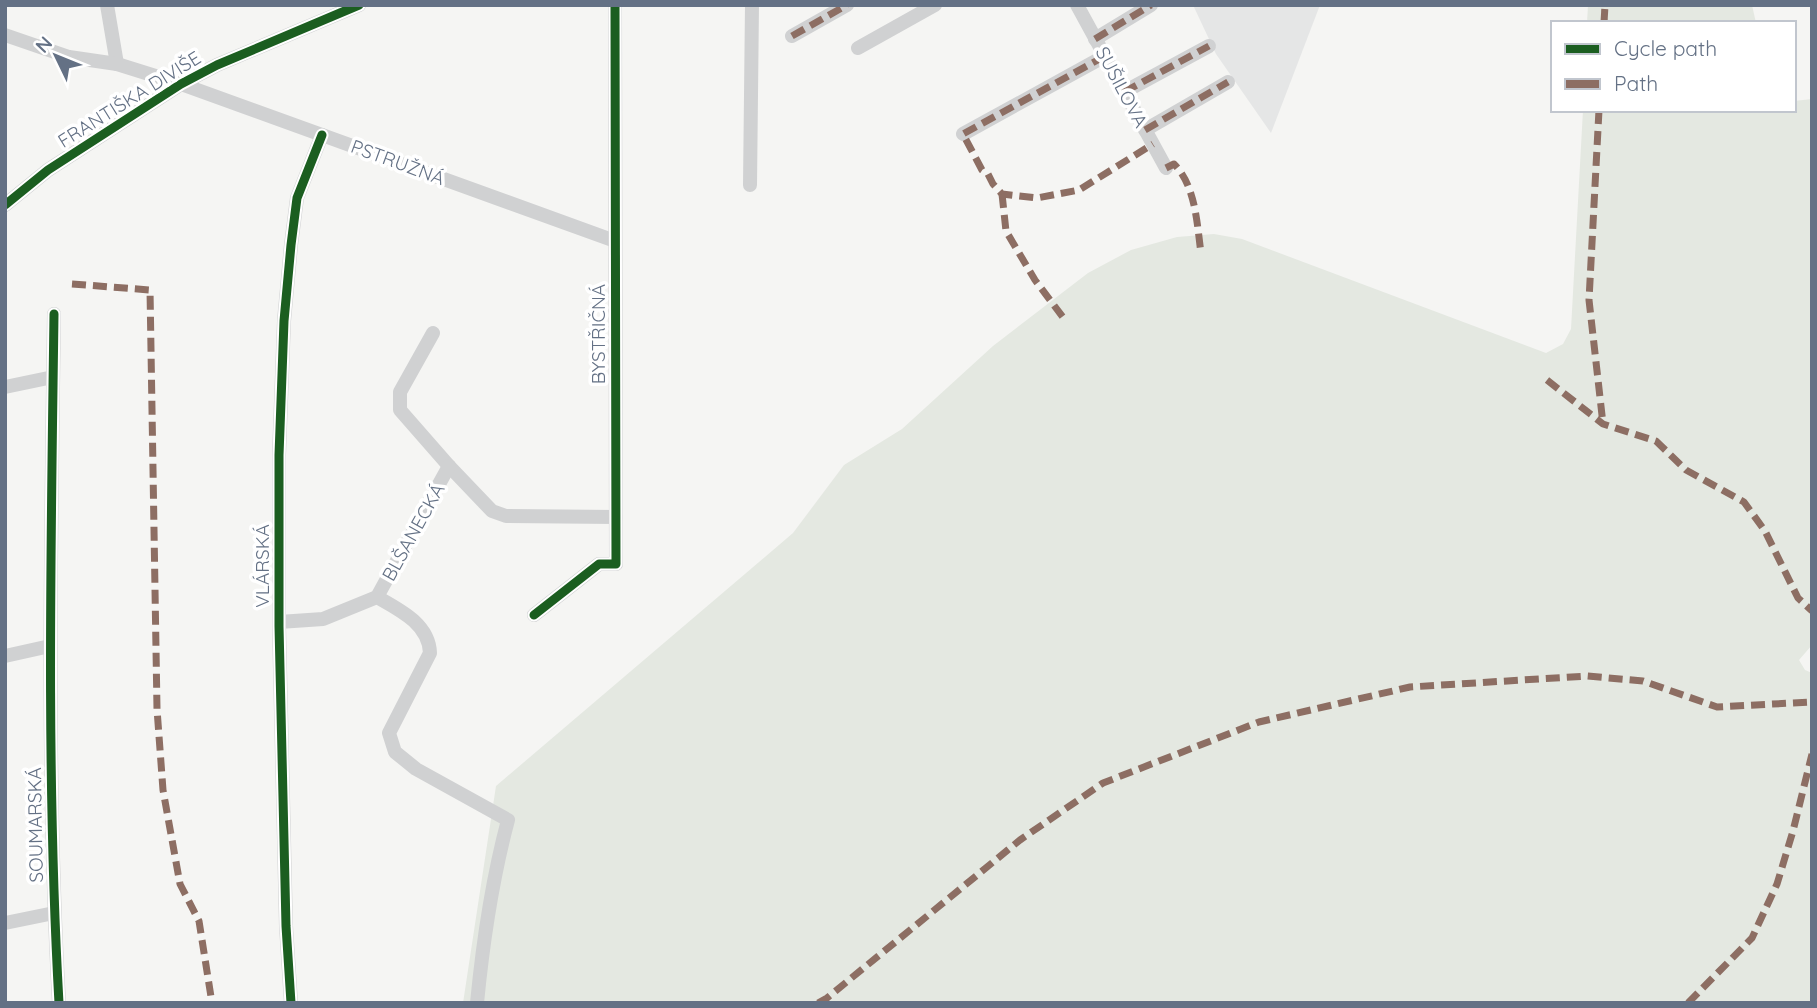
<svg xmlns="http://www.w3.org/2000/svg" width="1817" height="1008" font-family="Quicksand,sans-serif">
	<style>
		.built { fill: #e5e6e6 }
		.green { fill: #e4e8e1 }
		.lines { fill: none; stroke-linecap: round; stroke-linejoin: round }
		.street { stroke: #d0d1d2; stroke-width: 14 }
		.quiet { stroke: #8d6e63; stroke-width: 7; stroke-dasharray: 14 7; stroke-linecap: butt }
		.cycleway-casing { stroke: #fff; stroke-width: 13 }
		.cycleway { stroke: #1b5e20; stroke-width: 9 }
		.labels { text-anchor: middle; stroke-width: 7; stroke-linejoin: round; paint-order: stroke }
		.street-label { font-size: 19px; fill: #647185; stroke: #fff }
	</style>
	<rect width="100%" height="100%" fill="#f5f5f3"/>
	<path class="built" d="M 1193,5 L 1320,5 L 1271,133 L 1216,54 Z"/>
	<g class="green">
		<path d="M 1588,5 L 1752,5 L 1756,23 L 1587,23 Z"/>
		<path d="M 1812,99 L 1812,645 L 1799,660 L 1805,670 L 1812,673 L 1812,1003 L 463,1003 L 496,786 L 793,533 L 844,465 L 902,429 L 993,346 L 1088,273 L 1131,250 L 1177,237 L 1214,234 L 1242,239 L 1546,353 L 1563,344 L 1571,329 L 1583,110 L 1794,110 L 1794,101 Z"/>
	</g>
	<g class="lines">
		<g class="street">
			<path d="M 107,5 L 117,64"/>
			<path d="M 1077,5 L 1166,168"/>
			<path d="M 5,35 L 69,57 L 117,64 L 181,84 L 615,241"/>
			<path d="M 792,36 L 847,5"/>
			<path d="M 1095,39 L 1151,5"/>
			<path d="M 858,48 L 935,5"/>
			<path d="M 1124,92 L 1209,46"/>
			<path d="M 1145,130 L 1228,82"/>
			<path d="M 963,134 L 1105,56"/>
			<path d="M 750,185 L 752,5"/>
			<path d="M 5,205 L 48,170 L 181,84 L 217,65 L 359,5"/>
			<path d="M 54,314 C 51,543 46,773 59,1003"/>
			<path d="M 433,333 L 400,392 L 400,410 L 449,466 L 492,511 L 506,516 L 616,517"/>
			<path d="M 5,387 L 53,377"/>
			<path d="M 377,597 C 400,610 429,624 430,653 L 389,733 L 395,752 L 416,769 L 508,820 C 492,880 483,941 477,1003"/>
			<path d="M 534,615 L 599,564 L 616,564 L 615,5"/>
			<path d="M 279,622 L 323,619 L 377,597 L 449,466"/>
			<path d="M 5,656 L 50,646"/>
			<path d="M 5,923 L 54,913"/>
			<path d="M 291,1003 L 286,926 L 279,626 L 279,455 L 284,321 L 291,245 L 297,198 L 322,135"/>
		</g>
		<g class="quiet">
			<path d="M 1604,23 L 1605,5"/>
			<path d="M 792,36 L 847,5"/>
			<path d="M 1095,39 L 1151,5"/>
			<path d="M 1105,56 L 963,134 L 982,170 L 988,174 L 993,184 L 1002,194 L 1037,198 L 1079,190 L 1153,144"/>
			<path d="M 1124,92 L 1209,46"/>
			<path d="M 1599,110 L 1589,300 L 1603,424"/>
			<path d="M 1145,130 L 1228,82"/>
			<path d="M 1166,168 L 1174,164 C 1196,186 1197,225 1201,253"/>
			<path d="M 1002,194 L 1006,231 L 1035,280 L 1065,320"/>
			<path d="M 72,284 L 150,290 L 157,709 L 163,790 L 180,884 L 199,921 L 212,1003"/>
			<path d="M 1547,380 L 1603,424 L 1656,441 L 1686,470 L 1744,502 L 1765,531 L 1798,598 L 1812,611"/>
			<path d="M 818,1003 L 827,998 L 1020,840 L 1103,783 L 1259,722 L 1410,687 L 1587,676 L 1643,681 L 1717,707 L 1812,702"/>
			<path d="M 1688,1003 L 1752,938 L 1777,884 L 1793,831 L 1812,754"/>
		</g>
		<defs>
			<g id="cycleway">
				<path d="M 5,205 L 48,170 L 181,84 L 217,65 L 359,5"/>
				<path d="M 54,314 C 51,543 46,773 59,1003"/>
				<path d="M 534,615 L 599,564 L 616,564 L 615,5"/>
				<path d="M 291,1003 L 286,926 L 279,626 L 279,455 L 284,321 L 291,245 L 297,198 L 322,135"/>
			</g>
		</defs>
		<use href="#cycleway" class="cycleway-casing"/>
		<use href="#cycleway" class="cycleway"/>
	</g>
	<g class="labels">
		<g class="street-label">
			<text transform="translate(1122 87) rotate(62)" y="7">SUŠILOVA</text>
			<text transform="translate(129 99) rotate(-32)" y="7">FRANTIŠKA DIVIŠE</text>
			<text transform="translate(398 162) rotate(20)" y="7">PSTRUŽNÁ</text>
			<text transform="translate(598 334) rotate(-90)" y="7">BYSTŘIČNÁ</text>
			<text transform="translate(413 532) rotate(-61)" y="7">BLŠANECKÁ</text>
			<text transform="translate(262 566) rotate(-90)" y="7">VLÁRSKÁ</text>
			<text transform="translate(35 825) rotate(-91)" y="7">SOUMARSKÁ</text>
		</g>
	</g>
	<rect width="1817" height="1008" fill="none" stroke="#647185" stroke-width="14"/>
	<rect x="1551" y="21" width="245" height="91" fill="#ffffff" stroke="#c1c6ce" stroke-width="2"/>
	<rect x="1565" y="44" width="35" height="10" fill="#1b5e20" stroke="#c1c6ce" stroke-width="2"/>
	<text x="1614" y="56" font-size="21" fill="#647185">Cycle path</text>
	<rect x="1565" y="79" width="35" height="10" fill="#8d6e63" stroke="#c1c6ce" stroke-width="2"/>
	<text x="1614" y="91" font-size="21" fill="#647185">Path</text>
	<g transform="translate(56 56) rotate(313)" stroke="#ffffff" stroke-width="5" paint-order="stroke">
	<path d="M0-5L12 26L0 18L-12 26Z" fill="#647185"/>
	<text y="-10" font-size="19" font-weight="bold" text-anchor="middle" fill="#647185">N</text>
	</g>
</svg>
